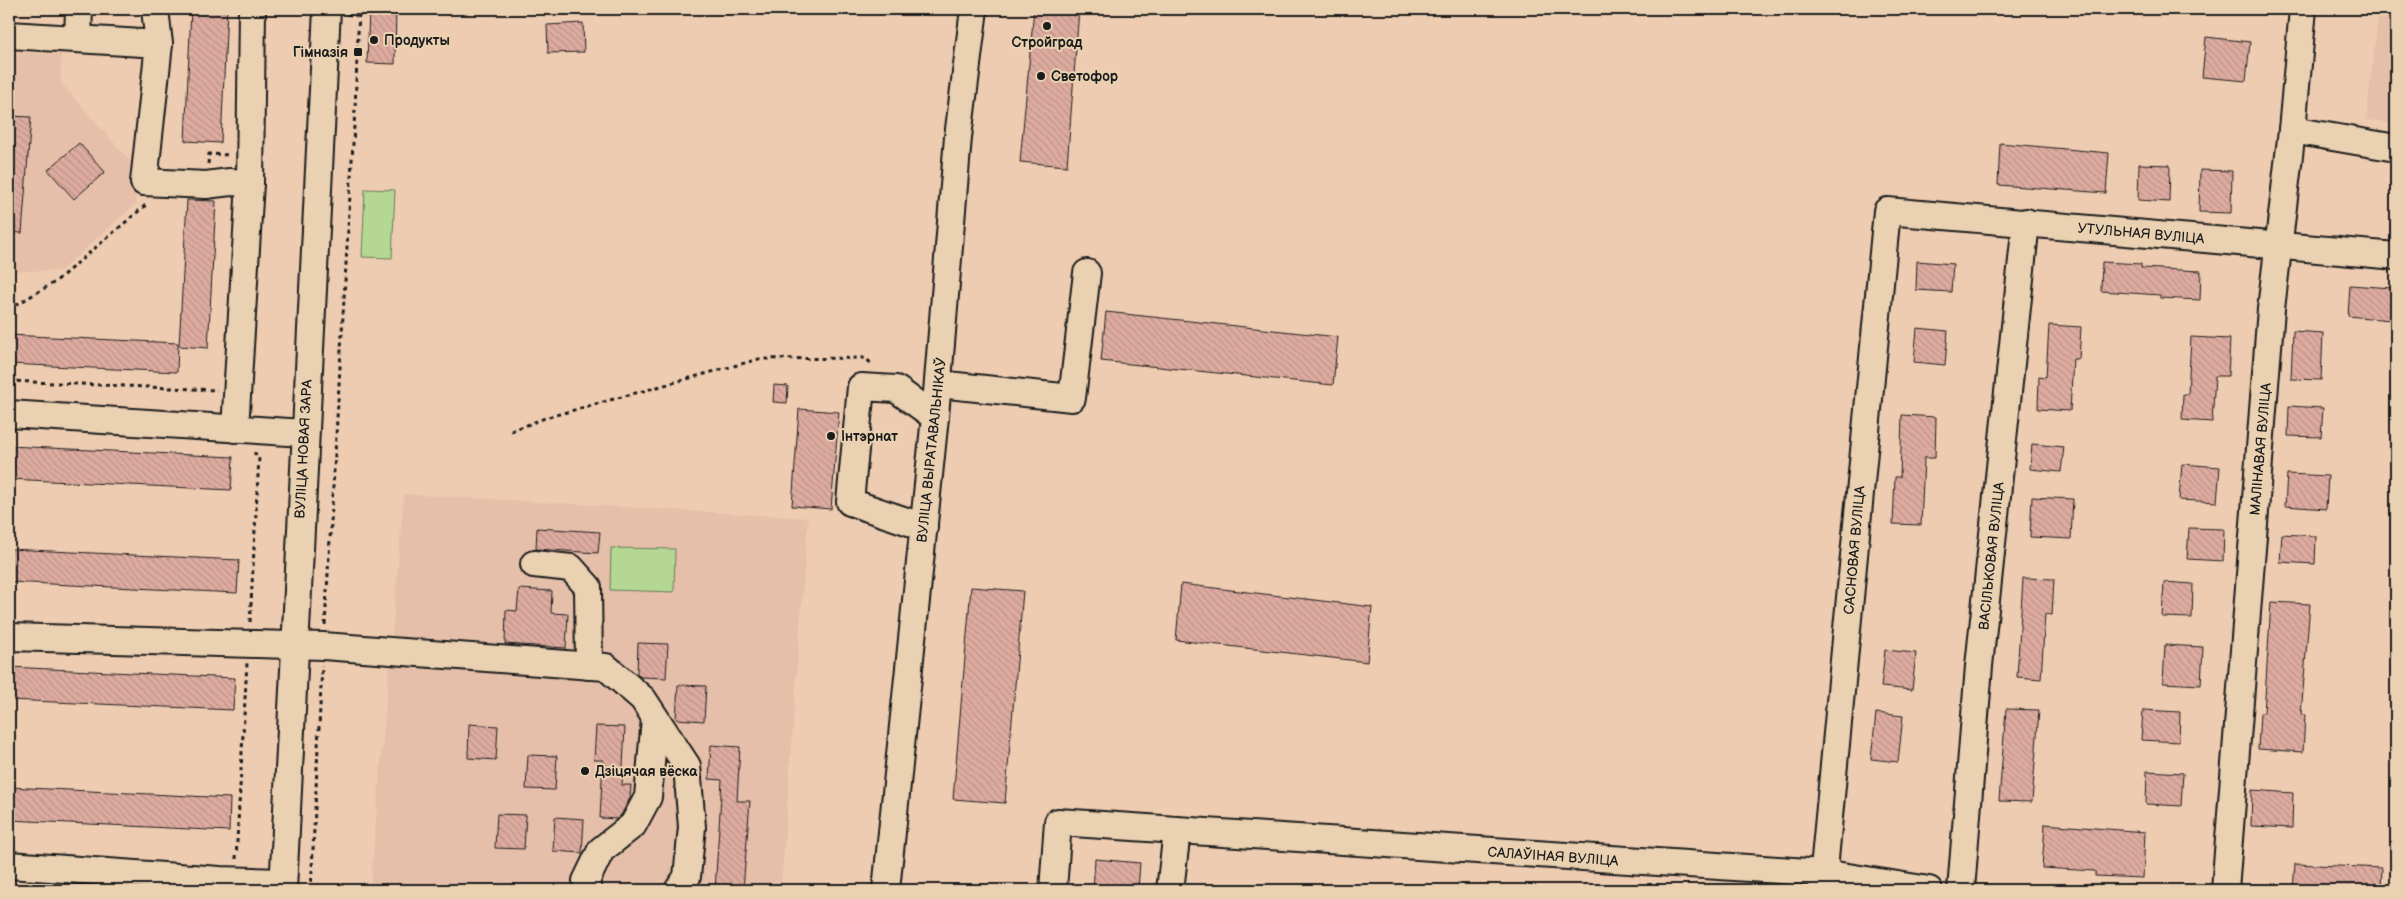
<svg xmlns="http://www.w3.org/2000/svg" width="2405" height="899" font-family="'Balsamiq Sans',sans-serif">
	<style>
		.built { fill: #e5bfa9 }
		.park { fill: #b4d893; stroke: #687a58 }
		.building { fill: url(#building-back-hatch); stroke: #1c1c1c }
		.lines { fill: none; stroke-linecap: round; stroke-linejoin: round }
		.minor-casing { stroke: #1c1c1c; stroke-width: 30 }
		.path { stroke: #1c1c1c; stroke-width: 3; stroke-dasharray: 4 4; stroke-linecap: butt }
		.minor { stroke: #e9d1b1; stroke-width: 26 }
		.poi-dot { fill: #1c1c1c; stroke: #e9d1b1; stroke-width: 2 }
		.labels { text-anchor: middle; stroke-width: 4; stroke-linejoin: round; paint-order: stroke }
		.poi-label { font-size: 14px; font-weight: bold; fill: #1c1c1c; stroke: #e9d1b1; text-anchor: start }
		.street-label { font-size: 14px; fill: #1c1c1c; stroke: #e9d1b1 }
	</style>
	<defs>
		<pattern id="building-back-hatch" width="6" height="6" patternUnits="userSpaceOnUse" patternTransform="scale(1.25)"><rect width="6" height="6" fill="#deaba0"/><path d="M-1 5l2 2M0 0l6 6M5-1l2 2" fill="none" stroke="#be9389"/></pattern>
	</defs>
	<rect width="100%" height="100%" fill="#eeccb1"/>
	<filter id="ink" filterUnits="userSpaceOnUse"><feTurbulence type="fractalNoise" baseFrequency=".02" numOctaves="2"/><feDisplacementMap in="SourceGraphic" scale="10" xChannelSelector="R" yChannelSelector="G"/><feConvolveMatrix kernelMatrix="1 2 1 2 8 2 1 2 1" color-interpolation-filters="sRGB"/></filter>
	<g filter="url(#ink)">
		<g class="built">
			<path d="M 2379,9 L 2396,9 L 2396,124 L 2366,120 Z"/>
			<path d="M 9,52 L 61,54 L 61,83 L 138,170 L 136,204 L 60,271 L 16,271 L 9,277 Z"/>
			<path d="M 404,494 L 808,518 L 781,890 L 370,890 Z"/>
		</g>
		<g class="park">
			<path d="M 365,189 L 395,190 L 392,258 L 362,257 Z"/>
			<path d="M 611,548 L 675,549 L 674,592 L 610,590 Z"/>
		</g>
		<g class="building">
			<path d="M 191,9 L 227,9 L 221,143 L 185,141 Z"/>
			<path d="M 369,9 L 396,9 L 395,64 L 367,63 Z"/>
			<path d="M 1034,9 L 1079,9 L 1067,166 L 1020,162 Z"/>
			<path d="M 583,23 L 584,52 L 548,53 L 547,25 Z"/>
			<path d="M 2206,37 L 2250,42 L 2246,81 L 2202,77 Z"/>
			<path d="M 9,116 L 31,117 L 22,233 L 9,232 Z"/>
			<path d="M 79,143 L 105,172 L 74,199 L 48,170 Z"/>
			<path d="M 2000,143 L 2109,153 L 2106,193 L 1998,185 Z"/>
			<path d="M 2139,164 L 2170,165 L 2169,202 L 2138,200 Z"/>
			<path d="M 2200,170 L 2232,171 L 2231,213 L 2199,212 Z"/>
			<path d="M 187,200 L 216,201 L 208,348 L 179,346 Z"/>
			<path d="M 1917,261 L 1953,264 L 1951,292 L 1916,290 Z"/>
			<path d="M 2102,262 L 2141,264 L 2141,268 L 2201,271 L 2200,300 L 2160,298 L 2160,295 L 2101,291 Z"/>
			<path d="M 2350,285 L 2392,288 L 2390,320 L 2348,316 Z"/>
			<path d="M 1106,312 L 1338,337 L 1333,385 L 1101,361 Z"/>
			<path d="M 2049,325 L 2081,327 L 2079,359 L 2073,359 L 2070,411 L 2038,409 L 2039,376 L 2046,377 Z"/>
			<path d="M 1917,328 L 1948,331 L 1945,365 L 1914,362 Z"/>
			<path d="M 2293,331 L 2323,333 L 2321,380 L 2291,379 Z"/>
			<path d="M 9,335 L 178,343 L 177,372 L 9,364 Z"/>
			<path d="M 2191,337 L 2230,339 L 2228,376 L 2215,376 L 2212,422 L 2182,420 L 2183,394 L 2188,394 Z"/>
			<path d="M 774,385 L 788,386 L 787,403 L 773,402 Z"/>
			<path d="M 2289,406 L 2323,408 L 2321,437 L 2288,436 Z"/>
			<path d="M 799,409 L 839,412 L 831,509 L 792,506 Z"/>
			<path d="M 1902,415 L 1936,417 L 1935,458 L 1924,458 L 1921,525 L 1893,524 L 1895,477 L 1900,477 Z"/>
			<path d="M 2032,444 L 2064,447 L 2061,472 L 2030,469 Z"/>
			<path d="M 9,446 L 233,457 L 231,490 L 9,479 Z"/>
			<path d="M 2182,464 L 2220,467 L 2217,502 L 2179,500 Z"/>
			<path d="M 2287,474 L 2328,476 L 2326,509 L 2285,506 Z"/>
			<path d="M 2032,497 L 2073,499 L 2071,539 L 2030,537 Z"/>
			<path d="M 537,528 L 600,532 L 598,553 L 536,549 Z"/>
			<path d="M 2189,528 L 2224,529 L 2223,561 L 2187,559 Z"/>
			<path d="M 2282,534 L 2316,536 L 2315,564 L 2280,562 Z"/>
			<path d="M 9,549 L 239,560 L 237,593 L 9,582 Z"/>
			<path d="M 2023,578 L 2054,579 L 2052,615 L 2045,614 L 2041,679 L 2017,677 Z"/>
			<path d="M 2164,582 L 2193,584 L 2192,618 L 2162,617 Z"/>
			<path d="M 1181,584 L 1372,607 L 1367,662 L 1176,640 Z"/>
			<path d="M 971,587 L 1023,591 L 1005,803 L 953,799 Z"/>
			<path d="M 519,589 L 552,591 L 551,613 L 568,614 L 566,648 L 505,644 L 506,610 L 517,611 Z"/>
			<path d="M 2271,602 L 2310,604 L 2301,715 L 2305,715 L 2303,752 L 2258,749 L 2260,713 L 2264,713 Z"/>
			<path d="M 638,643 L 668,644 L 666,678 L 641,677 L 637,674 Z"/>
			<path d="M 2165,645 L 2203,647 L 2201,685 L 2163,683 Z"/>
			<path d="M 1885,650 L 1916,653 L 1912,690 L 1881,687 Z"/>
			<path d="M 9,667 L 235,678 L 233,710 L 9,700 Z"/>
			<path d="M 678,685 L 706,686 L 704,721 L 676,719 Z"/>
			<path d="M 2006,709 L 2039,710 L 2032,802 L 1999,801 Z"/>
			<path d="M 2143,710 L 2180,712 L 2179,742 L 2141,740 Z"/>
			<path d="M 1876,713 L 1903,716 L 1898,762 L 1871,759 Z"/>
			<path d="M 469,724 L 498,726 L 496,760 L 468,758 Z"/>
			<path d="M 596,726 L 625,727 L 622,785 L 631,785 L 630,798 L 621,815 L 617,819 L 600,818 L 603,760 L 594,760 Z"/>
			<path d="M 711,745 L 740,747 L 737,801 L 750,801 L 743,890 L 715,890 L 722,780 L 709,779 Z"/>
			<path d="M 528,755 L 557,756 L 555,790 L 526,789 Z"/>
			<path d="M 2147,771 L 2183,773 L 2181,806 L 2146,804 Z"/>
			<path d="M 9,787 L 230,798 L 229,831 L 9,820 Z"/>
			<path d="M 2252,790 L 2293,793 L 2292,828 L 2251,826 Z"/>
			<path d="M 497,814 L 526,815 L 524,849 L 495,848 Z"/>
			<path d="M 555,817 L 584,819 L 582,853 L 553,851 Z"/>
			<path d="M 2045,824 L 2145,832 L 2143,878 L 2095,876 L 2095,871 L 2042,868 Z"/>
			<path d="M 1095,859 L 1140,863 L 1138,890 L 1093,890 Z"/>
			<path d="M 2295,864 L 2382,868 L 2381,890 L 2293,890 Z"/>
		</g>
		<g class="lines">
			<defs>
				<g id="minor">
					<path d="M 155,9 L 159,44"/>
					<path d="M 9,35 L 159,44 L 144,182 L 206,185 L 230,182 L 250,183"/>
					<path d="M 78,39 L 79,9"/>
					<path d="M 2292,130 L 2396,148"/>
					<path d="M 938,384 L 1072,398 L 1087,273"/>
					<path d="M 9,414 L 304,433"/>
					<path d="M 235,429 L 250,183 L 252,9"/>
					<path d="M 924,527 L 850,502 L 861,387 L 896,389 L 935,417"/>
					<path d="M 534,564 L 571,568 L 588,587 L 589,666"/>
					<path d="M 9,637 L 323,646 L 606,667 L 643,699 L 687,766 L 692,827 L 687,877 L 678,890"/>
					<path d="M 9,865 L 220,880 L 283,882"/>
					<path d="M 283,890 L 327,9"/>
					<path d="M 588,890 L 586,881 L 601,850 L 633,825 L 648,797 L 655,718"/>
					<path d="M 886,890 L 935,417 L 958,137 L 974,9"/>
					<path d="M 1053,890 L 1058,822 L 1823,873 L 1929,890"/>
					<path d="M 1170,890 L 1177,831"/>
					<path d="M 1822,890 L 1887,211 L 2396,256"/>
					<path d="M 1961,890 L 1979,666 L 2026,222"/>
					<path d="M 2225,890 L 2271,309 L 2292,130 L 2303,9"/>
				</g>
			</defs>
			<use href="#minor" class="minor-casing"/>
			<g class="path">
				<path d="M 273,11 L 295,9"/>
				<path d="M 347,14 L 358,16"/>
				<path d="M 208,164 L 209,154 L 230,155"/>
				<path d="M 9,309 L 55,282 L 147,204"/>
				<path d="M 9,381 L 217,390"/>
				<path d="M 511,431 L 545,418 L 759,359 L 866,358 L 873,366"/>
				<path d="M 250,622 L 259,457 L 253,452"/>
				<path d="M 325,625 L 355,109 L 359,9"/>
				<path d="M 236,859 L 247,663"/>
				<path d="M 311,890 L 322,666"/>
			</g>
			<use href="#minor" class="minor"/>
		</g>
	</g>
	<g class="poi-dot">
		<circle cx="1047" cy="26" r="5"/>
		<circle cx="374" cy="40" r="5"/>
		<rect x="353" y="47" width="10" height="10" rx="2.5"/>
		<circle cx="1041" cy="76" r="5"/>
		<circle cx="831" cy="436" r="5"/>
		<circle cx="585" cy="771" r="5"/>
	</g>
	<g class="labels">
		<g class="poi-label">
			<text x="384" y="45">Продукты</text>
			<text x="1047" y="47" text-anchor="middle">Стройград</text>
			<text x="348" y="57" text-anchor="end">Гімназія</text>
			<text x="1051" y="81">Светофор</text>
			<text x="841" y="441">Інтэрнат</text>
			<text x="595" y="776">Дзіцячая вёска</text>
		</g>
		<g class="street-label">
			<text transform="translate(2141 233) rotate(5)" y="5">УТУЛЬНАЯ ВУЛІЦА</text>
			<text transform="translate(303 449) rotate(-87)" y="5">ВУЛІЦА НОВАЯ ЗАРА</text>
			<text transform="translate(2260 449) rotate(-85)" y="5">МАЛІНАВАЯ ВУЛІЦА</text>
			<text transform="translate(931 450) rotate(-84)" y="5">ВУЛІЦА ВЫРАТАВАЛЬНІКАЎ</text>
			<text transform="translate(1854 550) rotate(-85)" y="5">САСНОВАЯ ВУЛІЦА</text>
			<text transform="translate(1991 556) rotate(-84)" y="5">ВАСІЛЬКОВАЯ ВУЛІЦА</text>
			<text transform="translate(1553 856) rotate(4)" y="5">САЛАЎІНАЯ ВУЛІЦА</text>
		</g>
	</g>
	<rect width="2405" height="899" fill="none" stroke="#e9d1b1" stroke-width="30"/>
	<rect x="15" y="15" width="2375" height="869" fill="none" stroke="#1c1c1c" stroke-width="2" filter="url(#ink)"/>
</svg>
